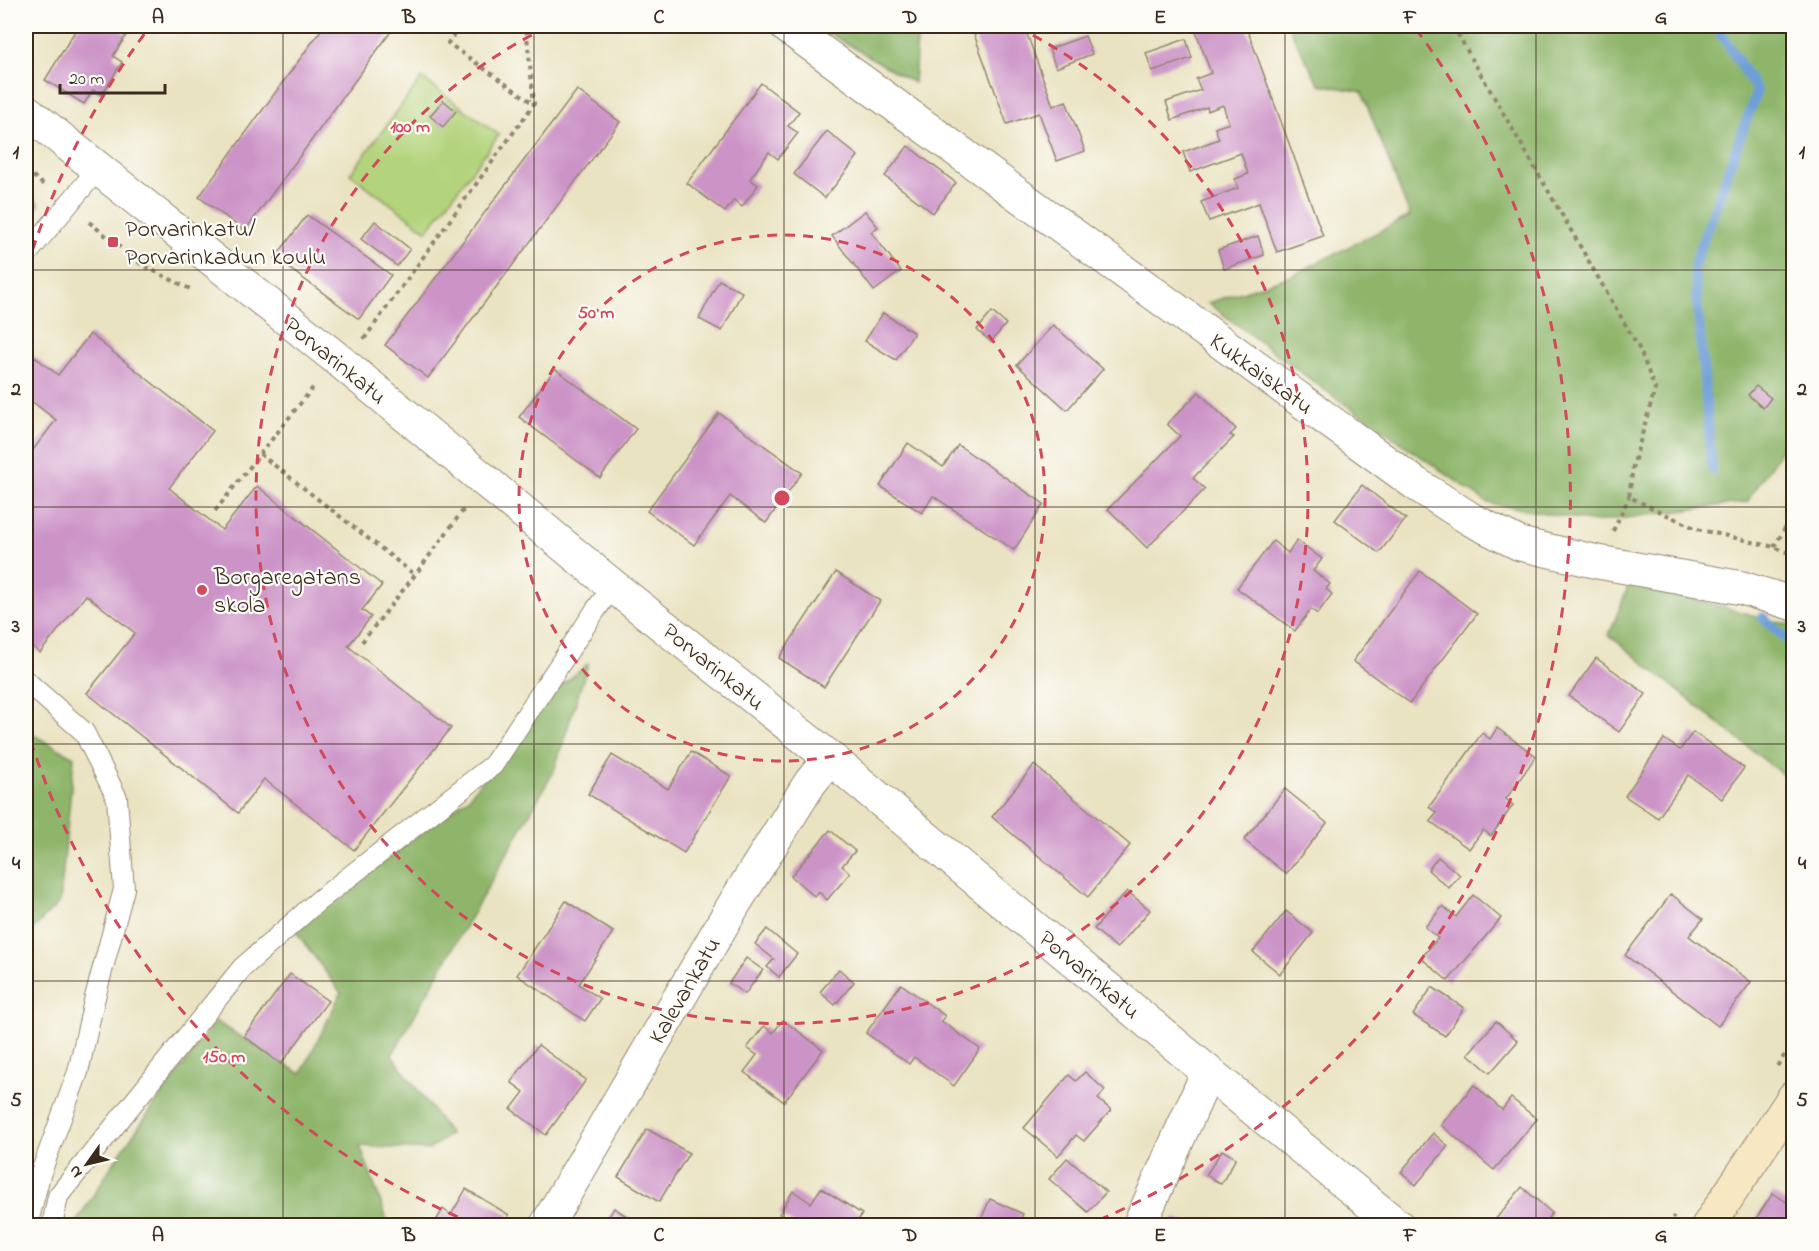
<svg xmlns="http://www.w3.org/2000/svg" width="1819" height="1251" font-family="'Indie Flower',sans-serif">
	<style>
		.green { fill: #b3d37b; stroke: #777e4c; stroke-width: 1.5 }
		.forest { fill: #8eb56b; stroke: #647044; stroke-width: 1.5 }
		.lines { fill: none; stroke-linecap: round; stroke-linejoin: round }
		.stream { stroke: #6e9ed7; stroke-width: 10 }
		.building { fill: #cc93c7 }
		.service-casing { stroke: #928670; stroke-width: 22 }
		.minor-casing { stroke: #928670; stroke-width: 35 }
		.tertiary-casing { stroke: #928670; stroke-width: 35 }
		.secondary-casing { stroke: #928670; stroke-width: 35 }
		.path { stroke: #928670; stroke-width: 4; stroke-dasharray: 4.5 4.5; stroke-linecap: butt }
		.service { stroke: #fff; stroke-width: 20 }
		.minor { stroke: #fff; stroke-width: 33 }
		.tertiary { stroke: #fff; stroke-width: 33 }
		.secondary { stroke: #f7e8c3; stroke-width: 33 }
		.grid { fill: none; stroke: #3b2a1e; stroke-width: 1.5; stroke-opacity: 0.55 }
		.ring { fill: none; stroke: #d1495b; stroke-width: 3; stroke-dasharray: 10 8 }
		.poi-dot { fill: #d1495b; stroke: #fdfcf7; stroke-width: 2 }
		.labels { text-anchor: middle; stroke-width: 4.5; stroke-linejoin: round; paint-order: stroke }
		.poi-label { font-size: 24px; fill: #3b2a1e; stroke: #fdfcf7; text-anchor: start }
		.street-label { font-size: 24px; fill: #3b2a1e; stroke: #fdfcf7 }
		.centre { fill: #d1495b; stroke: #fdfcf7; stroke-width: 3 }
		.ring-label { font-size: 18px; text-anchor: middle; font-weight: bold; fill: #d1495b; stroke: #fdfcf7; stroke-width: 4.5; stroke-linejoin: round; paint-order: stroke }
		.neatline { fill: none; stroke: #3b2a1e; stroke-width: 2 }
		.grid-label { font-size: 20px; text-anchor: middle; font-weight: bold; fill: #3b2a1e }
	</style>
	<rect width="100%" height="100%" fill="#fdfcf7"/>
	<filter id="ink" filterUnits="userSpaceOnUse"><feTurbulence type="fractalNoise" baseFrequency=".0167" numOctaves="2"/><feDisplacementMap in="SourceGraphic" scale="12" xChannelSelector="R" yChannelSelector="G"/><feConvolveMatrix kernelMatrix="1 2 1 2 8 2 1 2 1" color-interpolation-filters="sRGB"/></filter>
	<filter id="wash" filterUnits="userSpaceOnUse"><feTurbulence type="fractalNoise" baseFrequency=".008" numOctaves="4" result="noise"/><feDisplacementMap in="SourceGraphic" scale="24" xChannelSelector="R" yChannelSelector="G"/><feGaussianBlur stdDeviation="1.35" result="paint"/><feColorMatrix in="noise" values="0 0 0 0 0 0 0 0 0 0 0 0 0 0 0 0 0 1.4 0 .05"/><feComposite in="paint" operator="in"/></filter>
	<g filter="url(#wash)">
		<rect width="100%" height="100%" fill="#eae3c2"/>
		<path class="green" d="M 422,78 L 499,135 L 427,231 L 350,174 Z"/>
		<g class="forest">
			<path d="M 817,26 L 918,26 L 914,83 Z"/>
			<path d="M 1288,26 L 1789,26 L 1794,39 L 1793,432 L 1747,502 L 1595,522 L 1488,503 L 1326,391 L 1208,303 L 1291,276 L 1410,216 L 1362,92 L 1319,84 Z"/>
			<path d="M 26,193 L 39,204 L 26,227 Z"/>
			<path d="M 1630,582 L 1793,626 L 1793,783 L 1609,635 Z"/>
			<path d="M 588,664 L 554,771 L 392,1055 L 450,1134 L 429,1150 L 360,1146 L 389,1225 L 74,1226 L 118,1156 L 215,1021 L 301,1074 L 341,993 L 294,929 L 468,798 L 547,697 Z"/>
			<path d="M 26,731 L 74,757 L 60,902 L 26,936 Z"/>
		</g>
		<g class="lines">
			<g class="stream">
				<path d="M 1712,470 L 1694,265 L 1757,91 L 1716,26"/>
				<path d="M 1762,617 L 1794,646"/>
			</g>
		</g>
		<g id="blocks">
			<g class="building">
				<path d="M 78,26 L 113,26 L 127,34 L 113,56 L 122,62 L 102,95 L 93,90 L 84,104 L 45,80 Z"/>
				<path d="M 324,26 L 395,26 L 245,231 L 199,197 Z"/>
				<path d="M 971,26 L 1042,26 L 1043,28 L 1027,34 L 1053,106 L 1066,101 L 1085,151 L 1057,161 L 1039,113 L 1007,124 Z"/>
				<path d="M 1194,26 L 1246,26 L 1323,236 L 1277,252 L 1259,203 L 1209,221 L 1201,202 L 1238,188 L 1235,179 L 1248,174 L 1241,153 L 1190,172 L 1183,152 L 1219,139 L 1215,128 L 1229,123 L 1223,105 L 1208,111 L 1207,107 L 1172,120 L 1166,102 L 1201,90 L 1196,79 L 1211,73 Z"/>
				<path d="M 1085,36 L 1092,54 L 1056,68 L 1049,49 Z"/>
				<path d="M 1186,39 L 1192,58 L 1152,71 L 1146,53 Z"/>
				<path d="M 761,83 L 799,112 L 788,126 L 798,133 L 778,159 L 769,152 L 750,179 L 758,185 L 742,207 L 734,200 L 725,212 L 687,183 Z"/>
				<path d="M 577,90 L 620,122 L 428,378 L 385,345 Z"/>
				<path d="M 443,100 L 456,111 L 443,127 L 430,116 Z"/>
				<path d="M 827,131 L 858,156 L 825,198 L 794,174 Z"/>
				<path d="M 908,146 L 956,183 L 933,213 L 885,176 Z"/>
				<path d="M 865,211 L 878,227 L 871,232 L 901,271 L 874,291 L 832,236 Z"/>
				<path d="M 307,215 L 391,275 L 359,319 L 275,258 Z"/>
				<path d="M 375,221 L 410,249 L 397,266 L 361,239 Z"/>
				<path d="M 1258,236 L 1264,255 L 1224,269 L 1218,250 Z"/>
				<path d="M 719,280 L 742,292 L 722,331 L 699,319 Z"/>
				<path d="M 992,312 L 1006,324 L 991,342 L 977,330 Z"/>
				<path d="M 883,313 L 914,333 L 896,360 L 865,341 Z"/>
				<path d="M 1053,325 L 1103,369 L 1067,410 L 1017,365 Z"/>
				<path d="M 90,334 L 213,431 L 169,488 L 222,530 L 257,486 L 382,585 L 362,610 L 371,617 L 348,646 L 451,728 L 354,850 L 264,779 L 238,813 L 87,693 L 135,633 L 86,595 L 40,653 L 26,641 L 26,459 L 56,420 L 26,397 L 26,359 L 30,353 L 58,375 Z"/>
				<path d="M 555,369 L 636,429 L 600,478 L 519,417 Z"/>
				<path d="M 1756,386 L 1771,398 L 1763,408 L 1748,395 Z"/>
				<path d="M 1199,392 L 1236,429 L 1230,435 L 1234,437 L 1193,478 L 1205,489 L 1147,548 L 1108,509 L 1180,436 L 1167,424 Z"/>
				<path d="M 719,413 L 802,473 L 766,523 L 730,496 L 694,545 L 647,511 Z"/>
				<path d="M 908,443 L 943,467 L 958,445 L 1044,504 L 1014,550 L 933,496 L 922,513 L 880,486 Z"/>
				<path d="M 1362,485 L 1406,519 L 1379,553 L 1335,520 Z"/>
				<path d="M 1297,540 L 1322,559 L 1313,571 L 1330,584 L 1326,589 L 1332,594 L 1317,614 L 1311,609 L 1295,631 L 1237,588 L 1273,541 L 1288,553 Z"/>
				<path d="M 1420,571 L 1477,614 L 1410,703 L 1353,661 Z"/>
				<path d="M 836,572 L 880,601 L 824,687 L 779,658 Z"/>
				<path d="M 1596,658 L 1646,694 L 1619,732 L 1569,696 Z"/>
				<path d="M 1497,728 L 1536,756 L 1506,799 L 1513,805 L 1491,836 L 1483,830 L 1469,849 L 1430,821 L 1437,813 L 1429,807 L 1482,733 L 1490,739 Z"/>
				<path d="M 1693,732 L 1744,768 L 1722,799 L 1688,775 L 1658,818 L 1625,796 L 1664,739 L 1680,750 Z"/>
				<path d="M 691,752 L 731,776 L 684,853 L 588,794 L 612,755 L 668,789 Z"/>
				<path d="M 1034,765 L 1130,845 L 1088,897 L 992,817 Z"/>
				<path d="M 1285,789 L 1327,823 L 1286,874 L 1244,840 Z"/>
				<path d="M 830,830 L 855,851 L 842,866 L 850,873 L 827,900 L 819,892 L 815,897 L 791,876 Z"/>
				<path d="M 1438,857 L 1460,875 L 1449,888 L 1428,870 Z"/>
				<path d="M 1127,891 L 1150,910 L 1117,948 L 1094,929 Z"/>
				<path d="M 1671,894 L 1703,919 L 1689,936 L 1751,982 L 1718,1026 L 1625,955 Z"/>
				<path d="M 1473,895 L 1501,918 L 1448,981 L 1421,958 L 1438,938 L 1425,927 L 1443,906 L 1456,917 Z"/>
				<path d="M 566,901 L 613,932 L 579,984 L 600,999 L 585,1021 L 517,975 Z"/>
				<path d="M 1286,911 L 1313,933 L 1280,974 L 1253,952 Z"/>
				<path d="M 767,929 L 797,954 L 779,977 L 767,967 L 774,959 L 755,944 Z"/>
				<path d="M 746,958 L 763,970 L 745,994 L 729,983 Z"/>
				<path d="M 839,969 L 854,982 L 835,1005 L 820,992 Z"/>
				<path d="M 290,974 L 328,1001 L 281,1064 L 244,1036 Z"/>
				<path d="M 901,984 L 945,1016 L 941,1021 L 980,1049 L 954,1086 L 914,1057 L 909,1064 L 866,1033 Z"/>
				<path d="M 1432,987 L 1464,1008 L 1445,1036 L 1413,1015 Z"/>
				<path d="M 783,1020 L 823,1050 L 784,1102 L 744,1072 L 757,1055 L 747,1048 L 764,1026 L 773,1033 Z"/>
				<path d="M 1496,1021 L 1518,1041 L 1490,1073 L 1468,1054 Z"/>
				<path d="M 538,1045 L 586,1080 L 546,1135 L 511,1109 L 524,1092 L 511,1082 Z"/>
				<path d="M 1085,1072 L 1105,1090 L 1098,1099 L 1111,1110 L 1084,1141 L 1076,1135 L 1058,1156 L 1024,1128 L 1069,1075 L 1076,1081 Z"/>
				<path d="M 1474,1085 L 1502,1110 L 1511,1098 L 1537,1119 L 1494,1170 L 1441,1125 Z"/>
				<path d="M 647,1129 L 689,1153 L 659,1202 L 618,1177 Z"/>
				<path d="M 1433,1133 L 1448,1146 L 1416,1185 L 1401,1172 Z"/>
				<path d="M 1222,1150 L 1236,1158 L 1221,1184 L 1206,1175 Z"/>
				<path d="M 1067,1158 L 1106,1192 L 1088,1212 L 1049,1179 Z"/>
				<path d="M 1522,1187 L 1552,1213 L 1542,1226 L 1490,1226 Z"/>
				<path d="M 821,1188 L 862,1214 L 855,1226 L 796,1226 L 779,1214 L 793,1191 L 811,1203 Z"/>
				<path d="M 466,1189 L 509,1215 L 502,1226 L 433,1226 L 443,1209 L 451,1215 Z"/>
				<path d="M 1773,1193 L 1794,1207 L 1794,1226 L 1751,1226 Z"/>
				<path d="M 990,1199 L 1023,1214 L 1018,1226 L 978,1226 Z"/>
				<path d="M 614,1208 L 642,1226 L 603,1226 Z"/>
				<path d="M 1174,1217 L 1192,1226 L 1170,1226 Z"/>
			</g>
		</g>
	</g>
	<g filter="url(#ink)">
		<use href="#blocks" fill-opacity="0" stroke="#928670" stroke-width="1.5"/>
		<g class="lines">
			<defs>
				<g id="service">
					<path d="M 26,255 L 97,170"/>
					<path d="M 26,681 L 84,732 L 117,798 L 124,889 L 94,1001 L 78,1072 L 40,1175 L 27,1226"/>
					<path d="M 52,1226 L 58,1196 L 242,968 L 318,901 L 493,765 L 595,611 L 613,586"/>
				</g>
				<g id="minor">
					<path d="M 786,26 L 1416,484 L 1472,520 L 1520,544 L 1598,562 L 1742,588 L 1794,604"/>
					<path d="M 546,1226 L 736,901 L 810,783 L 830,758"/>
					<path d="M 1139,1226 L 1208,1072"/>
				</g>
				<path id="tertiary" d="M 26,111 L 336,358 L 613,586 L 830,758 L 1208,1072 L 1398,1226"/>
				<path id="secondary" d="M 1708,1226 L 1794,1097"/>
			</defs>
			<use href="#service" class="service-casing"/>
			<use href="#minor" class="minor-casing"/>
			<use href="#tertiary" class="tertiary-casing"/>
			<use href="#secondary" class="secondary-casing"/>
			<g class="path">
				<path d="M 460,26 L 448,43 L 534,104"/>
				<path d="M 1453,26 L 1640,350 L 1655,389 L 1633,466 L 1629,497 L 1697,529 L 1774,547 L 1794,555"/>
				<path d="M 26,170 L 46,187"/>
				<path d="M 89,222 L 142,265 L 192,290"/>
				<path d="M 364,339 L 534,104 L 526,26"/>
				<path d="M 260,454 L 415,575"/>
				<path d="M 215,511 L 315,385"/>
				<path d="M 1613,531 L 1629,497"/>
				<path d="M 1774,547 L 1794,513"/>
				<path d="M 362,642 L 415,575 L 464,509"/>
				<path d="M 1777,1066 L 1794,1042"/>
				<path d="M 1668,1226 L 1674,1216"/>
			</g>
			<use href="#service" class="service"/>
			<use href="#minor" class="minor"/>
			<use href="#tertiary" class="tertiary"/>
			<use href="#secondary" class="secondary"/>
		</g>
	</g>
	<path class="grid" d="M 283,26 L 283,1226M 534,26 L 534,1226M 784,26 L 784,1226M 1035,26 L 1035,1226M 1285,26 L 1285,1226M 1536,26 L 1536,1226M 26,270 L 1794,270M 26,507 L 1794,507M 26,744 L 1794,744M 26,981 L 1794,981"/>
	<g class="ring">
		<circle cx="782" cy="498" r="263"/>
		<path d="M1017 27A526 526 0 1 1 547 27"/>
		<path d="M474 1224A789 789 0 0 1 27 729M27 267A789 789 0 0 1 148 29M1416 29A789 789 0 0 1 1090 1224"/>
	</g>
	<g class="poi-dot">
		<rect x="107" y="236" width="12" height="12" rx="3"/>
		<circle cx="202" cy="590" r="6"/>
	</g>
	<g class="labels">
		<g class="poi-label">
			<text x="125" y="236">Porvarinkatu/<tspan x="125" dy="28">Porvarinkadun koulu</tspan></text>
			<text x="214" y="584">Borgaregatans<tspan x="214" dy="28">skola</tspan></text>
		</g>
		<g class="street-label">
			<text transform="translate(336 360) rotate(39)" y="8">Porvarinkatu</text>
			<text transform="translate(1262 373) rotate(36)" y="8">Kukkaiskatu</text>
			<text transform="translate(714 666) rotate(39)" y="8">Porvarinkatu</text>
			<text transform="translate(1090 974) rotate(40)" y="8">Porvarinkatu</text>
			<text transform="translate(684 990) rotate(-60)" y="8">Kalevankatu</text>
		</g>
	</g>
	<circle cx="782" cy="498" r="9" class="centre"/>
	<g class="ring-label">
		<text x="410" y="132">100 m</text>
		<text x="596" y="318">50 m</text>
		<text x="224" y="1062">150 m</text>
	</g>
	<rect width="1819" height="1251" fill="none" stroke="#fdfcf7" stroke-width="66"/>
	<g transform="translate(87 1164) rotate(236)" stroke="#fdfcf7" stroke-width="4.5" paint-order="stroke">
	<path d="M0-4.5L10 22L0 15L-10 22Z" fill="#3b2a1e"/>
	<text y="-9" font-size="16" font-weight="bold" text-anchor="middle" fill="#3b2a1e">N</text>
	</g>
	<path d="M60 84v9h105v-9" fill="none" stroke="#3b2a1e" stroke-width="3"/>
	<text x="69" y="84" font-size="18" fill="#3b2a1e" stroke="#fdfcf7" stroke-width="4.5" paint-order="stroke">20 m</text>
	<rect x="33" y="33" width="1753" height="1185" class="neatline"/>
	<g class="grid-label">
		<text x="158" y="23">A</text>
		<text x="409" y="23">B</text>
		<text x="659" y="23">C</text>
		<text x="910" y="23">D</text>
		<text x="1160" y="23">E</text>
		<text x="1410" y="23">F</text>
		<text x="1661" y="23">G</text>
		<text x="16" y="158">1</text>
		<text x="1802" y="158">1</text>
		<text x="16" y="395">2</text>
		<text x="1802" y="395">2</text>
		<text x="16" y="632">3</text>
		<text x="1802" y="632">3</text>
		<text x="16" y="869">4</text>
		<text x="1802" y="869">4</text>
		<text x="16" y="1106">5</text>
		<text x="1802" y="1106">5</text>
		<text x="158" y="1241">A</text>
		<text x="409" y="1241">B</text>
		<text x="659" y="1241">C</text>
		<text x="910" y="1241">D</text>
		<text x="1160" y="1241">E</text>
		<text x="1410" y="1241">F</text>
		<text x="1661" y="1241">G</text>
	</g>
</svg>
